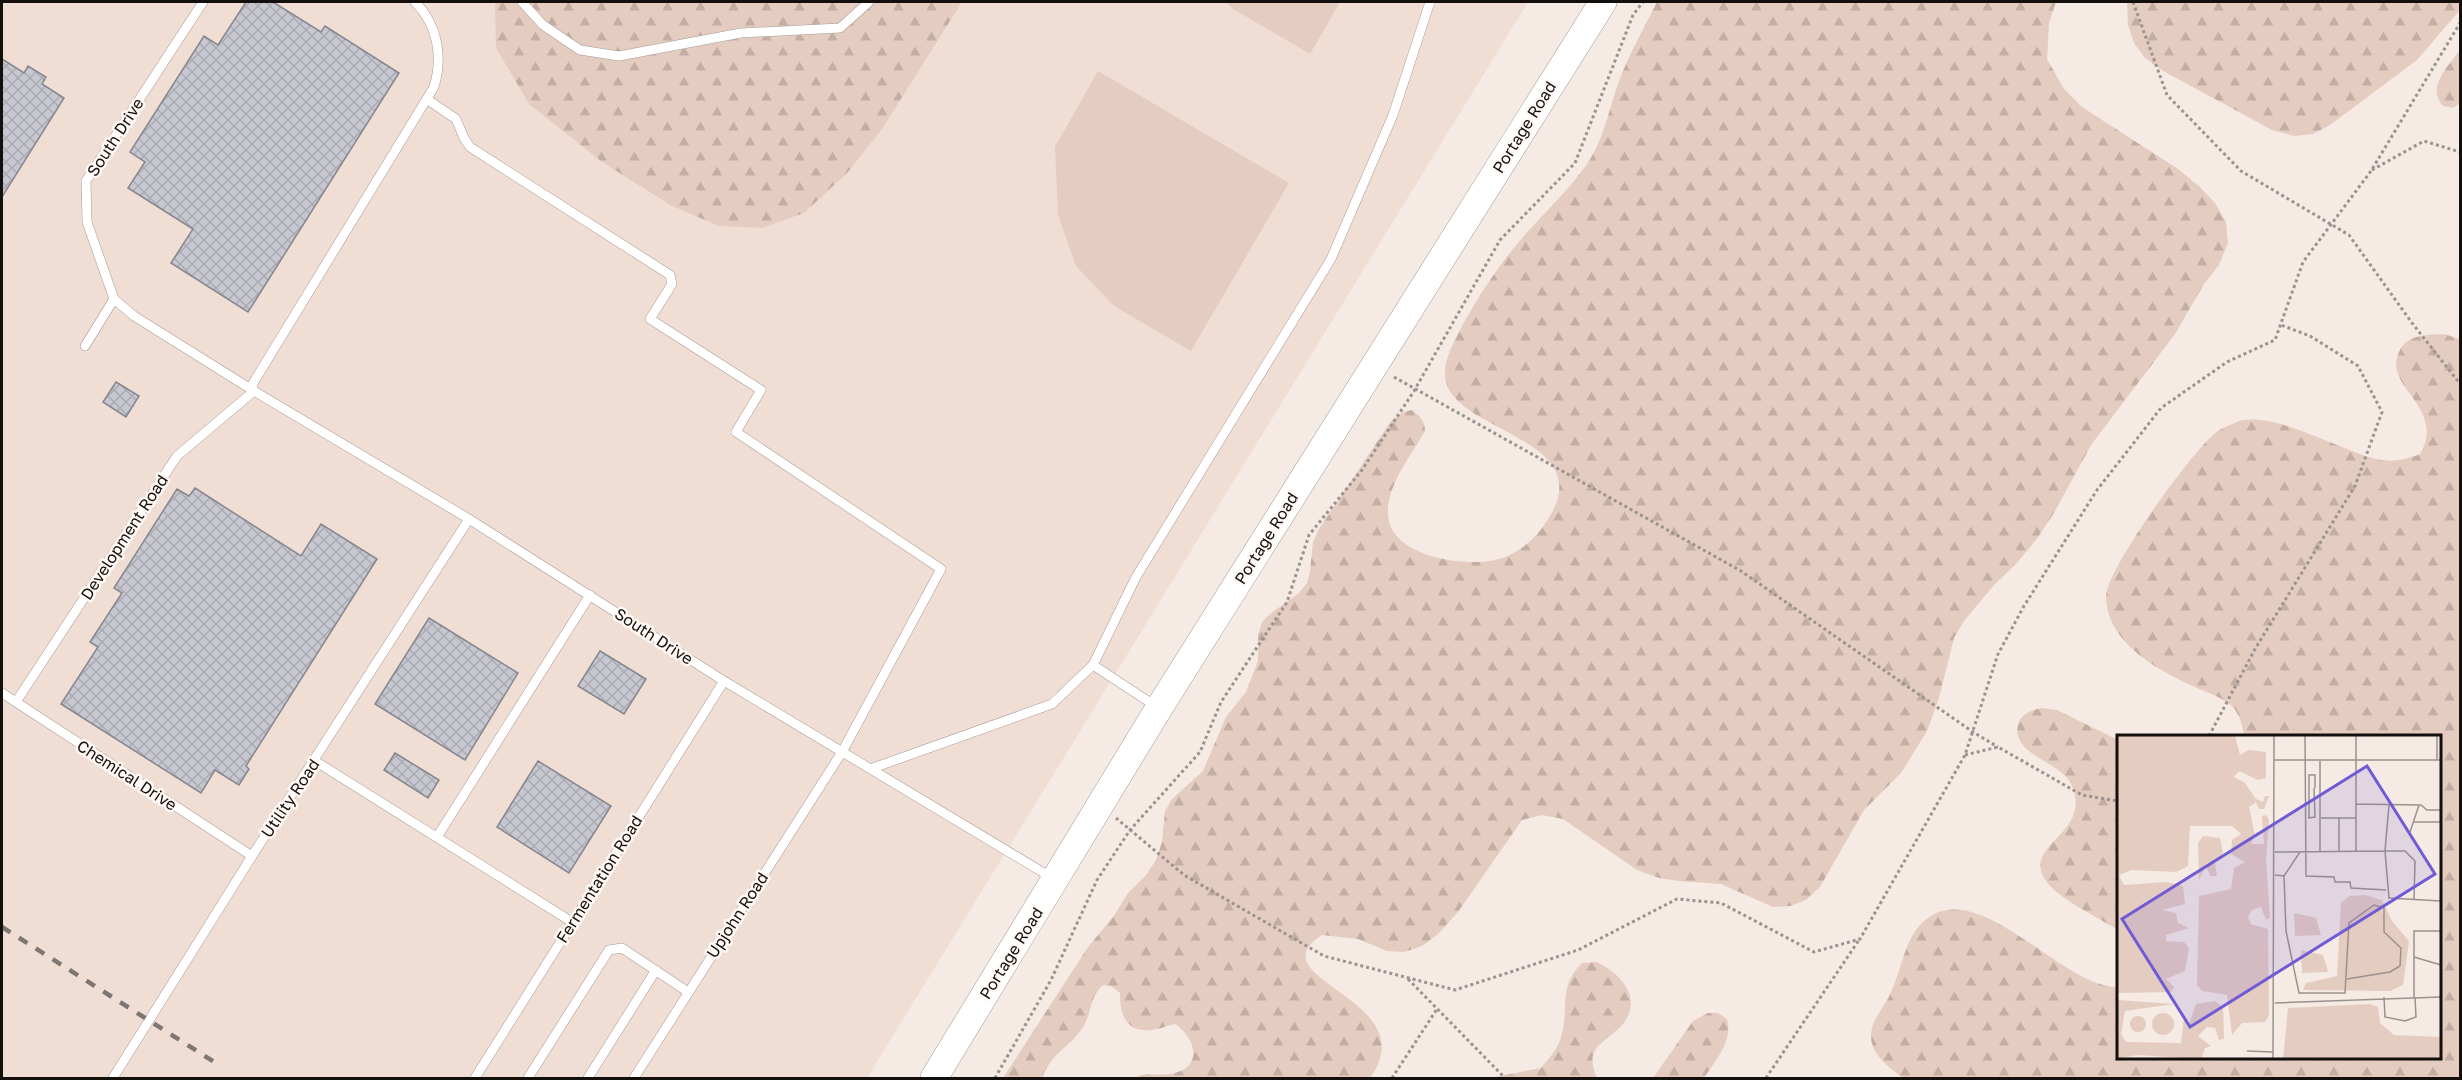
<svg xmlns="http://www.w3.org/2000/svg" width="2462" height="1080" font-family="'Golos Text',sans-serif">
<defs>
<pattern id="forest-firs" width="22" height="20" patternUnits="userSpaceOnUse" patternTransform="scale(1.5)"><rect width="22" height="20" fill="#e5ccc0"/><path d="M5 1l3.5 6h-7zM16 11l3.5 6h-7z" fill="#c4aea4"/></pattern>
<pattern id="building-cross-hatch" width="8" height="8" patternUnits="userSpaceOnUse" patternTransform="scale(1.5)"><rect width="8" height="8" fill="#c7c7d1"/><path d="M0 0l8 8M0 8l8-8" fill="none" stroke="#aaaab2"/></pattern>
</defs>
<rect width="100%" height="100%" fill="#f5eae4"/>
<path fill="#f0ded4" d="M2 2H1528L867 1078H2Z"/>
<g fill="#e5ccc0">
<path d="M1226 2H1340L1310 54 1233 9Z"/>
<path d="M1098 71 1289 183 1191 351 1114 306 1076 266 1058 215 1055 147Z"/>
</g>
<g fill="url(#forest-firs)">
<path d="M495 2H962L882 129 848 172 804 213 762 228 719 226 672 206 602 162 529 104 496 48Z"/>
<path d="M1657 2H2056L2049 23 2047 59 2064 89 2082 107 2178 169 2200 187 2215 203 2226 222 2228 243 2219 265 2204 284 2175 334 2091 445 2054 513 2036 540 2015 565 1994 585 1964 621 1954 638 1939 698 1927 731 1901 773 1864 810 1820 887 1806 900 1790 906 1773 907 1721 884 1679 881 1659 878 1637 870 1563 819 1542 815 1522 820 1458 912 1438 934 1422 946 1404 952 1387 951 1358 939 1322 935C1253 980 1427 998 1370 1078H1135C1147 1070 1168 1080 1186 1068 1202 1055 1189 1033 1175 1024 1168 1025 1163 1028 1157 1029 1128 1035 1120 1018 1120 993L1111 986 1103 985C1089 997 1092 1013 1083 1027 1070 1048 1053 1050 1042 1078H1003L1088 947 1114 916 1128 893 1146 875 1156 860 1162 842 1165 811 1172 799 1203 771 1226 717 1246 692 1258 661V635L1262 622 1270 614 1299 593 1307 583 1310 571 1313 542 1319 529 1391 421 1403 412 1412 410C1420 416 1425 421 1425 431 1411 456 1386 486 1388 515 1390 558 1471 569 1502 558 1524 550 1539 535 1550 516 1598 435 1445 432 1445 374 1444 360 1452 347 1458 334 1477 297 1503 258 1532 227 1551 206 1571 187 1587 164 1604 139 1609 109 1619 81 1629 54 1644 28 1657 2Z"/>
<path d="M2127 2H2460V10L2417 60 2330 125 2313 134 2294 136 2272 130 2165 72 2145 58 2134 43 2128 25Z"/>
<path d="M2460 50V103L2453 108 2443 106C2426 86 2448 67 2460 50Z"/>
<path d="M2444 334 2460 339V1078H1903C1883 1063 1862 1047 1875 1020 1880 1010 1887 1002 1891 992 1902 969 1904 940 1923 922 1977 872 2061 988 2118 987V1058H2440V736H2244C2243 727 2240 715 2233 707 2223 698 2209 693 2197 688 2169 675 2138 660 2119 634 2111 623 2106 610 2106 596 2108 567 2189 456 2213 435 2219 429 2230 425 2237 422 2273 409 2344 453 2381 460 2395 462 2407 459 2420 454 2427 442 2429 432 2424 418 2417 395 2387 378 2399 352 2407 334 2426 335 2444 334Z"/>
<path d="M2042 708 2057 710 2118 740V930C2098 917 2057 899 2044 878 2024 842 2096 833 2070 782 2058 761 2011 754 2018 725 2021 713 2032 710 2042 708Z"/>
<path d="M1596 962C1621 973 1644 999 1622 1025 1605 1044 1583 1046 1597 1078H1490L1541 1068C1548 1059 1558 1049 1561 1037 1570 1008 1557 988 1582 963Z"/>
<path d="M1708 1013H1718L1727 1019C1733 1041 1716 1060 1704 1078H1653L1693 1021Z"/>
</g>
<g fill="url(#building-cross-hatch)" stroke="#86868f" stroke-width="1.5">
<path d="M246 2H273L321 32 325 26 399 73 248 312 171 263 193 229 128 188 145 162 130 152 204 36 218 45Z"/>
<path d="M2 59 24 73 28 66 46 77 42 84 64 98 2 197Z"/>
<path d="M116 382 139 396 126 417 103 402Z"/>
<path d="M195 488 301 556 321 524 377 559 246 766 249 769 239 785 215 770 201 793 61 704 98 647 90 642 122 593 114 588 177 489 189 496Z"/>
<path d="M429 618 518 673 465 760 375 704Z"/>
<path d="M600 651 646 679 624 714 578 686Z"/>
<path d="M395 753 439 780 428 798 384 770Z"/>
<path d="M538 761 611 806 569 873 497 827Z"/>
</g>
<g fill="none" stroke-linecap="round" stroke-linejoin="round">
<defs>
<g id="lane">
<path d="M415 2C438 25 443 57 434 87L252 385 254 391 469 519 724 681 1054 879"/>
<path d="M522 2 543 25 580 50 619 56 741 33 840 28 869 2"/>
<path d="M428 100 456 119 464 138 470 147 670 275 672 284 650 319 761 390 736 432 941 569 842 752 634 1078"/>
<path d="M85 346 114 299"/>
<path d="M2 693 252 856"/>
<path d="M16 702 177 456 254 391 134 316 114 299 87 222 86 181 203 2"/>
<path d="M1157 707 1093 665 1136 577 1331 259 1393 115 1430 2"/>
<path d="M315 761 572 922"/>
<path d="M873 768 1052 704 1093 665"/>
<path d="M437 837 590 595"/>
<path d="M113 1078 252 856 469 519"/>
<path d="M475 1078 724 681"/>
<path d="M528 1078 609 950 622 948 688 992"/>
<path d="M588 1078 656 970"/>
</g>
<path id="secondary" d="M934 1078 1159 708 1603 2"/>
</defs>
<use href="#lane" stroke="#a69c97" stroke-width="10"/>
<use href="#secondary" stroke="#a69c97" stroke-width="28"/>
<g stroke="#9b938f" stroke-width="3" stroke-dasharray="3 3" stroke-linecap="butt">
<path d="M2133 2 2167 95 2241 171 2349 235 2412 323 2457 380 2460 382"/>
<path d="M2372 170 2424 141 2460 152"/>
<path d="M1394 377 1741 571 1973 732 1998 747"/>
<path d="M2209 736 2255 649 2355 486 2382 412 2358 366 2310 336 2281 325"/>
<path d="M1965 755 1998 747 2082 795 2118 801"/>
<path d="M1116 818 1184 875 1324 956 1455 990 1578 950 1677 899 1721 903 1814 952 1860 939 1965 755 1998 654 2024 606 2097 490 2161 408 2227 362 2275 340 2303 262 2371 171 2460 23"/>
<path d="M1408 979 1505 1078"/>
<path d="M995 1078 1051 980 1097 880 1130 830 1200 752 1221 702 1287 602 1309 535 1362 470 1414 391 1500 240 1575 163 1633 15 1643 2"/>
<path d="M1392 1078 1437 1009"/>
<path d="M1766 1078 1859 940"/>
</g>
<use href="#lane" stroke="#fff" stroke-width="9"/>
<use href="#secondary" stroke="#fff" stroke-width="27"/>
<path stroke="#7d7672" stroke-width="4.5" stroke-dasharray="10 10" stroke-linecap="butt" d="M2 927 219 1065"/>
</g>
<g text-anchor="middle" stroke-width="5" stroke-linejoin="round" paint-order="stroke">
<g font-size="16" fill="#130f0d" stroke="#fff8f5">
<text transform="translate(1524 127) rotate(-58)" y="6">Portage Road</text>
<text transform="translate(115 137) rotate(-57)" y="6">South Drive</text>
<text transform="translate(124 537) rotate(-57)" y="6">Development Road</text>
<text transform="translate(1266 538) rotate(-58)" y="6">Portage Road</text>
<text transform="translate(654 636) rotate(33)" y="6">South Drive</text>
<text transform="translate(127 775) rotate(33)" y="6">Chemical Drive</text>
<text transform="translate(290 798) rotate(-56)" y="6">Utility Road</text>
<text transform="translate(599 879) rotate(-58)" y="6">Fermentation Road</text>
<text transform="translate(737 915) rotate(-57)" y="6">Upjohn Road</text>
<text transform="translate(1011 953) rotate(-58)" y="6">Portage Road</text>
</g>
</g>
<g transform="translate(2117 735)">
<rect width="324" height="324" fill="#f5eae4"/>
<path d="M177 178 199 183 204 200 178 201ZM184 215 206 220 211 237 185 238Z" fill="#e5ccc0"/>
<path d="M0 0H118L123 20 132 15 149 17V43L141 45 122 36 117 42 128 48 139 64 146 67 148 61H152L147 74H142L139 67 132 72 138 100 134 109H147L145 81 149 80 152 85 149 125 153 183 149 185 144 172 135 175 131 182 134 189 151 194 152 280 148 287 125 288 115 300 110 260 85 256 80 250 82 161 114 154 117 133 128 127 114 119 115 105 124 99 115 91H73L71 131 59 137 14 135 2 140 7 150 49 147 66 151 68 169 45 175 59 178 61 188 72 193 49 200V206L67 207 72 213 68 236 49 244 57 252 54 257 0 258ZM86 101 103 103 106 118 98 128 100 141H93L89 130 82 145 81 108ZM248 160 265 165 275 186 292 206 286 250 273 256 186 255 189 248 220 241 224 168 232 161ZM0 265 57 269 8 276 4 299 9 307 64 308 67 281 71 292 79 269 98 266 106 272 107 304 102 305 98 293 90 292 81 301 94 311 88 313 84 324 20 320 0 324ZM253 269 261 272 263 288 277 300 324 302V324H166L171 273ZM35 289a11 11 0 1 1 22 0a11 11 0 1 1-22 0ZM13 289a8 8 0 1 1 16 0a8 8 0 1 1-16 0Z" fill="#e5ccc0"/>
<path fill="none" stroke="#9b928e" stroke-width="1.5" d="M188 0 189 141 217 142 218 147H233L234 153 269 155M320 0V25M157 25H324M203 26V116M239 69 304 70 310 75H324M272 70 268 116H288L298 126 297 165M191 83 198 82 197 53M192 83V40H198V53M204 83H239M297 87H324M293 97 302 70M222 116V83M239 116V0M158 117 268 116 272 163 324 166M158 140 167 141 169 196 182 258H228L232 188 257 170 267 173V197L284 213 283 231 273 237 230 244M167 141 183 117M297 222 324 230M267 262 268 282 288 286 299 282 298 262M297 262V196H324M158 268 324 262M130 316 156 317M156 324 157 0"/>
<path fill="#6f5bd5" fill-opacity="0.15" stroke="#6f5bd5" stroke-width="3" d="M250 31 318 139 73 292 5 184Z"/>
<rect width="324" height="324" fill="none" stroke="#130f0d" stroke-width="3"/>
</g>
<rect width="2462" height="1080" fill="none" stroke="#130f0d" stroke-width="6"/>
</svg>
